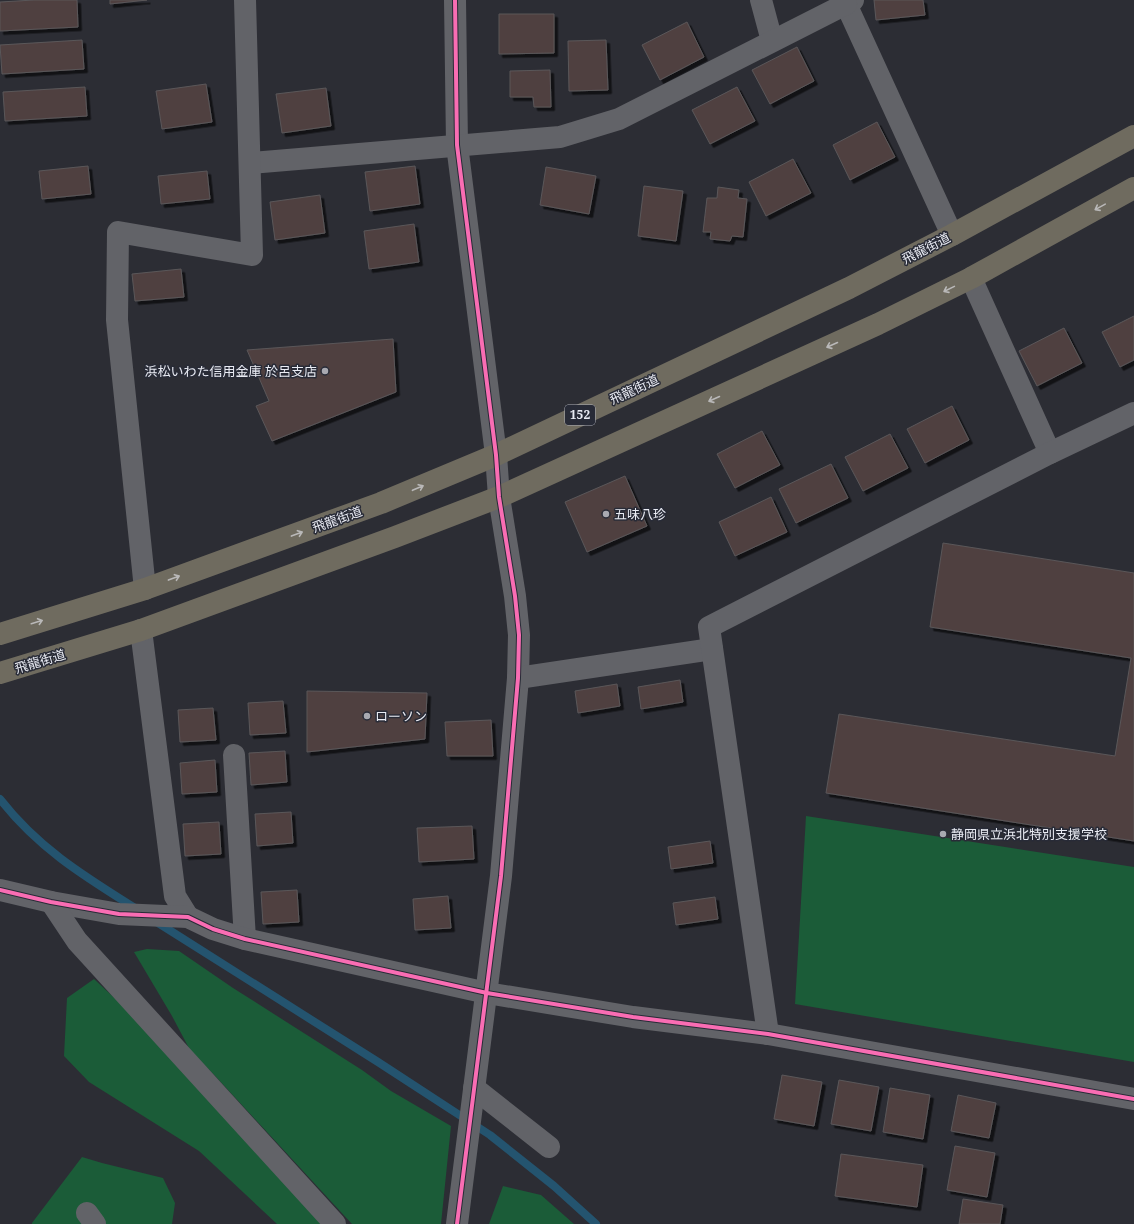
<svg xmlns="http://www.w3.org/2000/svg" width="1134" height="1224" font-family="'Noto Serif','Noto Sans JP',serif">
<defs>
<filter id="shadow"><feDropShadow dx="3.5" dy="3.5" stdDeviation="0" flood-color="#0009"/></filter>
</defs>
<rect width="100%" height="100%" fill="#2c2d34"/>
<g fill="#1b5c38">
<path d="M806 816 1134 867V1062L795 1004Z"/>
<path d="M147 949 179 951 233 988 362 1070 391 1091 451 1126 441 1224H352L217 1078 190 1050 172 1016 134 952Z"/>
<path d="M94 979 161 1041 327 1224H277L199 1151 89 1082 64 1056 67 998Z"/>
<path d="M82 1157 102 1163 163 1178 175 1203 172 1224H32V1223Z"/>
<path d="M503 1186 541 1195 574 1224H489Z"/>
</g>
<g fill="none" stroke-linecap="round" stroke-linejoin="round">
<g stroke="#24546f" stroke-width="8">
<path d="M0 799C38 848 84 876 135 908"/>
<path d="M155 921 378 1062 490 1135 554 1186 596 1224"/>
</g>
</g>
<g fill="#504041" stroke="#5a5759" filter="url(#shadow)">
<path d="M34 0H77L78 27 0 31V2Z"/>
<path d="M110 0H147L110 4Z"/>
<path d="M874 0H923L925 15 876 20Z"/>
<path d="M499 14H554V53L499 54Z"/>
<path d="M687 22 704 57 660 80 642 45Z"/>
<path d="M82 40 84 69 2 74 0 45Z"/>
<path d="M606 40 608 90 569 91 568 41Z"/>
<path d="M797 47 814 81 770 104 752 70Z"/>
<path d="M550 70 551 107H534L533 97H510V71Z"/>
<path d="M206 84 212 122 162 129 156 91Z"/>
<path d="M85 87 87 116 5 121 3 92Z"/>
<path d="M737 87 755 121 710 144 692 110Z"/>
<path d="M326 88 331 126 282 133 276 94Z"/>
<path d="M877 122 895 157 850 180 833 145Z"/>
<path d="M793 159 811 193 766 216 749 182Z"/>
<path d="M88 166 91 194 42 199 39 171Z"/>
<path d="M415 166 420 204 370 211 365 172Z"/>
<path d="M546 167 596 176 589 214 540 205Z"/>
<path d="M207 171 210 199 161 204 158 176Z"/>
<path d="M644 186 683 191 676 241 638 236Z"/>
<path d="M718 187 739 190 738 198 747 199 743 237 732 236 730 241 710 239 711 232H703L707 198H717Z"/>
<path d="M320 195 325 233 275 240 270 202Z"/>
<path d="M414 224 419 262 369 269 364 231Z"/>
<path d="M181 269 184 297 135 301 132 274Z"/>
<path d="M1134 316V360L1120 367 1102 332Z"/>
<path d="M1064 328 1082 363 1037 386 1019 351Z"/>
<path d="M393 339 396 392 272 441 256 406 269 401 247 350Z"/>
<path d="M952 406 969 440 925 463 907 429Z"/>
<path d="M762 431 780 465 735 488 717 454Z"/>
<path d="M890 434 908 468 863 491 845 457Z"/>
<path d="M831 464 848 498 796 523 779 489Z"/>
<path d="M625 476 647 526 587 552 565 502Z"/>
<path d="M771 497 787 532 735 556 719 522Z"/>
<path d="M943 543 1134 573V841L826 793 839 714 1115 756 1131 658 930 627Z"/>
<path d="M680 680 683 702 641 709 638 687Z"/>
<path d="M617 684 620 706 578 713 575 691Z"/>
<path d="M307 691 427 693 425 739 307 752Z"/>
<path d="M283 701 286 733 250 735 248 703Z"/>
<path d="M213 708 216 740 180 742 178 710Z"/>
<path d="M491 720 493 756H447L445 722Z"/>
<path d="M285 751 287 782 251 785 249 753Z"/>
<path d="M215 760 217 792 182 794 180 763Z"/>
<path d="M291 812 293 843 257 846 255 814Z"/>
<path d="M219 822 221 854 185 856 183 824Z"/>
<path d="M472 826 474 859 419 862 417 828Z"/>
<path d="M710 841 713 863 671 869 668 847Z"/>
<path d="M297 890 299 922 263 924 261 892Z"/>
<path d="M448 896 451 928 415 930 413 899Z"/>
<path d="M715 897 718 919 676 925 673 903Z"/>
<path d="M782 1075 822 1082 814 1126 774 1119Z"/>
<path d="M839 1080 879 1087 871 1131 831 1124Z"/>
<path d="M890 1088 930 1095 923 1139 883 1132Z"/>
<path d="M958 1095 996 1103 989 1138 951 1131Z"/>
<path d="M955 1146 995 1153 987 1197 947 1190Z"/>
<path d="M841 1154 923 1165 917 1207 835 1196Z"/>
<path d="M963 1199 1003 1205 1000 1224H959Z"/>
</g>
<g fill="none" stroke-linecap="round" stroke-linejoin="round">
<g stroke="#626368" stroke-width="22">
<path d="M455 0 457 145 496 455 499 497 515 596 519 635 518 678 501 876 457 1224"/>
<path d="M761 0 772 41"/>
<path d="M853 0 846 4 952 235"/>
<path d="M250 163 560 137 619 119 846 4"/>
<path d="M971 278 1050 453"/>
<path d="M145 589 117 320 118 232 252 255 245 0"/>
<path d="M141 630 175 896 188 917"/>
<path d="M518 678 712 649"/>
<path d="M234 755 245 939"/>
<path d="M0 890 51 902 119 914 188 917 213 929 245 939 487 993 633 1017 768 1034 1134 1099"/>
<path d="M51 902 77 941 335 1224"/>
<path d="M768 1034 709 627 1050 453 1134 413"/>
<path d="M474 1088 549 1147"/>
<path d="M87 1213 95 1224"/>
</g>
<g stroke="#6f6b5f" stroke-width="22">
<path d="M0 634 145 589 381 503 496 455 849 288 952 235 1134 136"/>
<path d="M0 673 141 630 395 537 499 497 878 324 971 278 1134 188"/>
</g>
<defs>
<g id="cycleway">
<path d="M455 0 457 145 496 455 499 497 515 596 519 635 518 678 501 876 457 1224"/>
<path d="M0 890 51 902 119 914 188 917 213 929 245 939 487 993 633 1017 768 1034 1134 1099"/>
</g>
</defs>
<use href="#cycleway" stroke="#282b37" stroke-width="6"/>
<use href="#cycleway" stroke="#f96db3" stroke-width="4"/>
</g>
<defs><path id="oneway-shaft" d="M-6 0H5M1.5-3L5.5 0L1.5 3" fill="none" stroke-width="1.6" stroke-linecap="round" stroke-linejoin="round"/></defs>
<g stroke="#b9b8b8">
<use href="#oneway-shaft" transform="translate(1100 207) rotate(151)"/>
<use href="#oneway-shaft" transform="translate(949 289) rotate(154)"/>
<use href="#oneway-shaft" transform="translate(832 345) rotate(156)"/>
<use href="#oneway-shaft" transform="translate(714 399) rotate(156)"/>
<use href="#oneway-shaft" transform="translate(418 488) rotate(-23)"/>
<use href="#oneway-shaft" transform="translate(297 534) rotate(-20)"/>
<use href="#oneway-shaft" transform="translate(174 578) rotate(-20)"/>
<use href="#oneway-shaft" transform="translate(37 622) rotate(-17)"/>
</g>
<g fill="#a8a9b1" stroke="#282b37" stroke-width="1.5">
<circle cx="325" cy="371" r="4"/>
<circle cx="606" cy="514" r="4"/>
<circle cx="367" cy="716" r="4"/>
<circle cx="943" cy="834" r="4"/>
</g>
<g text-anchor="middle" stroke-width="3" stroke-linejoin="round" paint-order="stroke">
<rect fill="#282b37" stroke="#b0b2bb" stroke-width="1" x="565" y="405" width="30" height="20" rx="3"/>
<g font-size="12" font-weight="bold" fill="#eaecf4">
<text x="580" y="419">152</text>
</g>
<g font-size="13" fill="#eaecf4" stroke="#282b37">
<text transform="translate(926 248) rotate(-27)" y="5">飛龍街道</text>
<text transform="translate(634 389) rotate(-25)" y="5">飛龍街道</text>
<text transform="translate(337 519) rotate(-20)" y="5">飛龍街道</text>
<text transform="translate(40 661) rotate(-17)" y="5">飛龍街道</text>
</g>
<g font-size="13" fill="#eaecf4" stroke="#282b37" text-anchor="start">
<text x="317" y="376" text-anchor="end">浜松いわた信用金庫 於呂支店</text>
<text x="614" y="519">五味八珍</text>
<text x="375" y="721">ローソン</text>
<text x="951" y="839">静岡県立浜北特別支援学校</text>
</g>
</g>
</svg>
